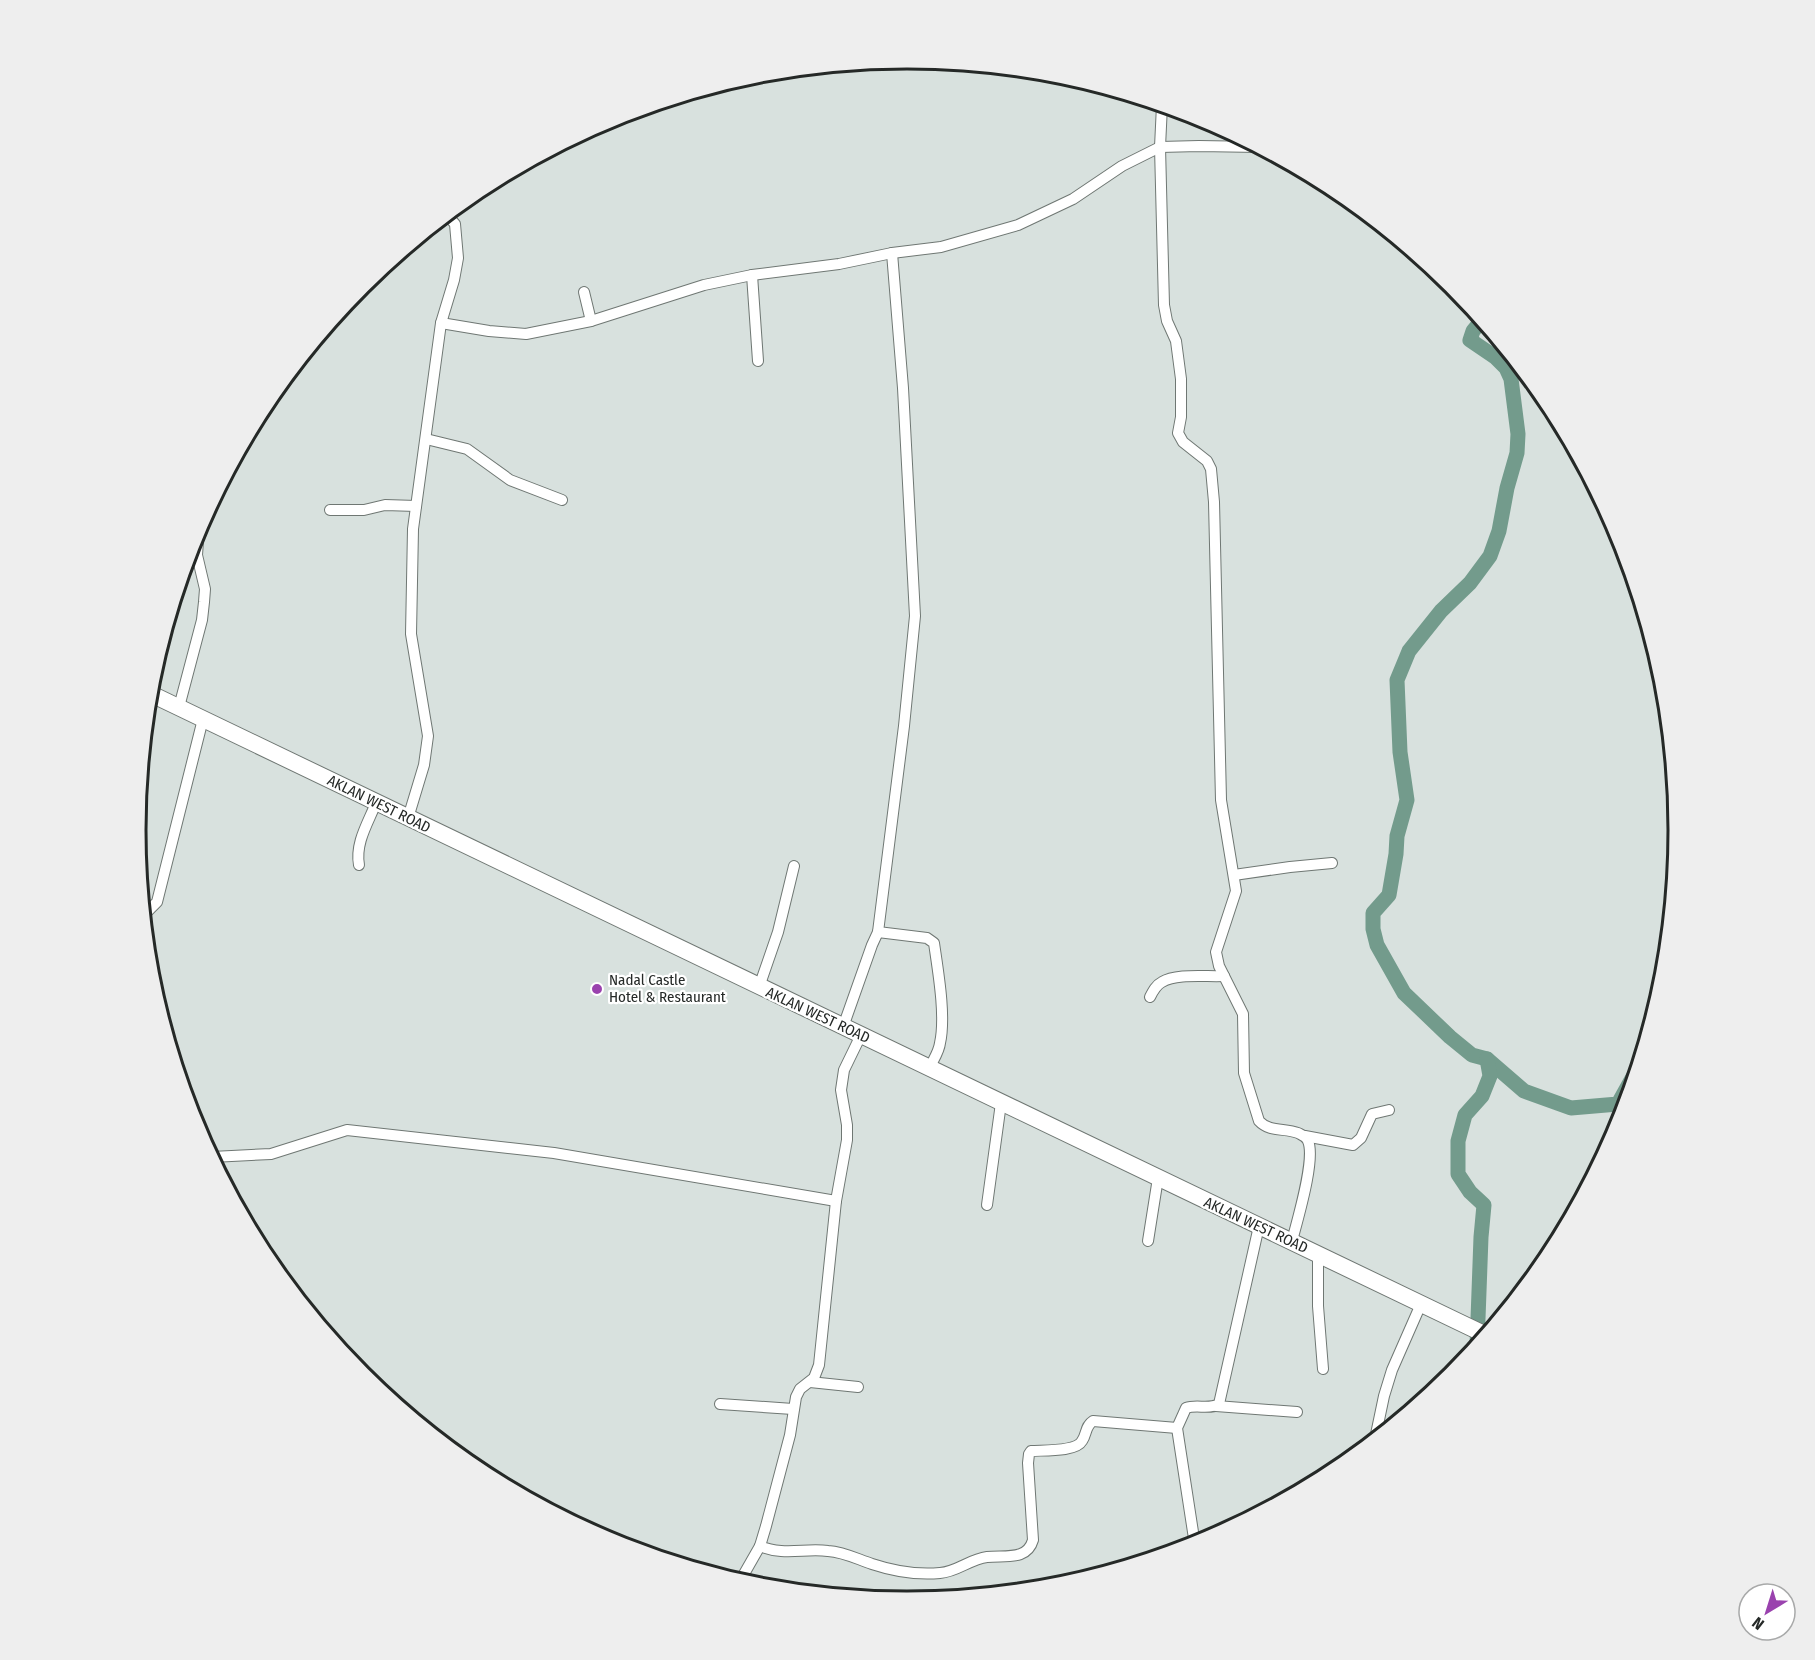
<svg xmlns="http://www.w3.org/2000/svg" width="1815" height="1660" font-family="'Fira Sans Condensed',sans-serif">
<rect width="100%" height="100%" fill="#d8e1de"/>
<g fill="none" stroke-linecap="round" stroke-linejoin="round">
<g stroke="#739b8c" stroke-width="15">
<path d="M1482 320 1473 331 1470 340 1495 357 1506 368 1511 379 1518 434 1517 453 1507 488 1499 531 1490 556 1470 583 1441 611 1409 651 1397 680 1400 752 1407 800 1397 836 1396 854 1389 895 1373 913V929L1377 945 1404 993 1450 1037 1472 1055 1487 1059 1524 1091 1571 1108 1618 1104 1633 1077 1635 1078"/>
<path d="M1477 1346 1481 1237 1484 1205 1470 1192 1458 1174V1141L1465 1115 1482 1096 1490 1076 1487 1059"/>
</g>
<defs>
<g id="street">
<path d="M1162 105 1160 147 1164 305 1167 321 1176 341 1181 379V417L1178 433 1183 442 1207 461 1211 469 1214 502 1221 800 1236 891 1216 952 1219 966 1243 1014 1244 1073 1259 1121C1269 1132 1285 1128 1298 1133 1302 1135 1306 1136 1308 1141 1316 1159 1297 1221 1292 1241"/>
<path d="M752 275 758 361"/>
<path d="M584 292 591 321"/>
<path d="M441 323 489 331 526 334 591 321 704 285 752 275 839 264 892 253 941 247 1018 225 1073 199 1122 166 1160 147 1199 146 1259 147"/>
<path d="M426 439 467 449 510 480 562 500"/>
<path d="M330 510H364L385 505 416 506"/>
<path d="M179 707 202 620 204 602 205 589 197 555 199 527"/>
<path d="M408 818 424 765 428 736 411 634 413 529 441 323 454 280 458 258 455 224 447 215"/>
<path d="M359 865C355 843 368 823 376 803"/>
<path d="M1234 875 1290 867 1332 863"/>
<path d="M144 915 157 902 203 719"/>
<path d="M878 932 927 938 934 943C938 971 946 1016 940 1043 939 1052 933 1060 929 1069"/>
<path d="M759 987 778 932 794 866"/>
<path d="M1150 997C1153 991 1156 985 1162 982 1176 973 1207 977 1224 976"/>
<path d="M843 1027 872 945 878 932 904 726 915 616 903 388 892 253"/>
<path d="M1305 1136 1353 1145 1361 1138 1372 1114 1389 1110"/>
<path d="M212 1157 271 1154 347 1130 554 1153 836 1201"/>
<path d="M987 1205 1001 1103"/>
<path d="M1148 1241 1158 1178"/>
<path d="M1318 1254V1306L1323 1369"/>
<path d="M810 1382 858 1387"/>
<path d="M720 1404 793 1409"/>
<path d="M1216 1406 1297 1412"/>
<path d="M1375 1439 1384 1396 1392 1370 1421 1304"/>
<path d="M1195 1545 1177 1428 1186 1408C1197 1404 1209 1410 1219 1404L1259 1226"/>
<path d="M760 1546C783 1556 805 1548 828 1551 844 1552 857 1559 872 1564 893 1571 918 1575 940 1573 957 1572 970 1559 987 1557 1005 1555 1027 1561 1033 1540L1028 1463 1029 1454 1031 1451C1043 1450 1076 1452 1082 1441 1087 1434 1085 1426 1093 1421L1177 1428"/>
<path d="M740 1581 760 1546 766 1526 790 1435 796 1397 800 1389 814 1378 819 1365 836 1201 847 1140V1125L841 1090 844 1070 861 1035"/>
</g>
<path id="primary" d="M149 693 1486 1335"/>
</defs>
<use href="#street" stroke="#6f7773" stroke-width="12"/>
<use href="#primary" stroke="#6f7773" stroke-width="18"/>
<use href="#street" stroke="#fff" stroke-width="10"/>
<use href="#primary" stroke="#fff" stroke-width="16"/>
</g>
<circle fill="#9a42ae" stroke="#fff" stroke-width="2" cx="597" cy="989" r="6"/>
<g text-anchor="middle" stroke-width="4.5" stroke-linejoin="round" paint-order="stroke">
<g font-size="15" fill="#252927" stroke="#fff">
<text transform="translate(379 804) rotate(26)" y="5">AKLAN WEST ROAD</text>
<text transform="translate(818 1015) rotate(25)" y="5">AKLAN WEST ROAD</text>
<text transform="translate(1256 1225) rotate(25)" y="5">AKLAN WEST ROAD</text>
</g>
<g font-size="15" fill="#252927" stroke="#fff" text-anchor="start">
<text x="609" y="985">Nadal Castle<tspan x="609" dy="17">Hotel &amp; Restaurant</tspan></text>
</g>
</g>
<path d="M0 0H1815V1660H0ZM146 830a761 761 0 1 1 1522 0a761 761 0 1 1-1522 0Z" fill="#eee" fill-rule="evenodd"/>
<path fill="none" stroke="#252927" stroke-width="3" d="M146 830a761 761 0 1 1 1522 0a761 761 0 1 1-1522 0Z"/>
<g transform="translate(1767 1612) rotate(218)"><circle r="28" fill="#ffffff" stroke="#a8a9a9" stroke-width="1.5"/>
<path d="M0-4.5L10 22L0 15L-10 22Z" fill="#9a42ae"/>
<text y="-9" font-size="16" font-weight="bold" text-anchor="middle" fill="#252927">N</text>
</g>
</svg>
